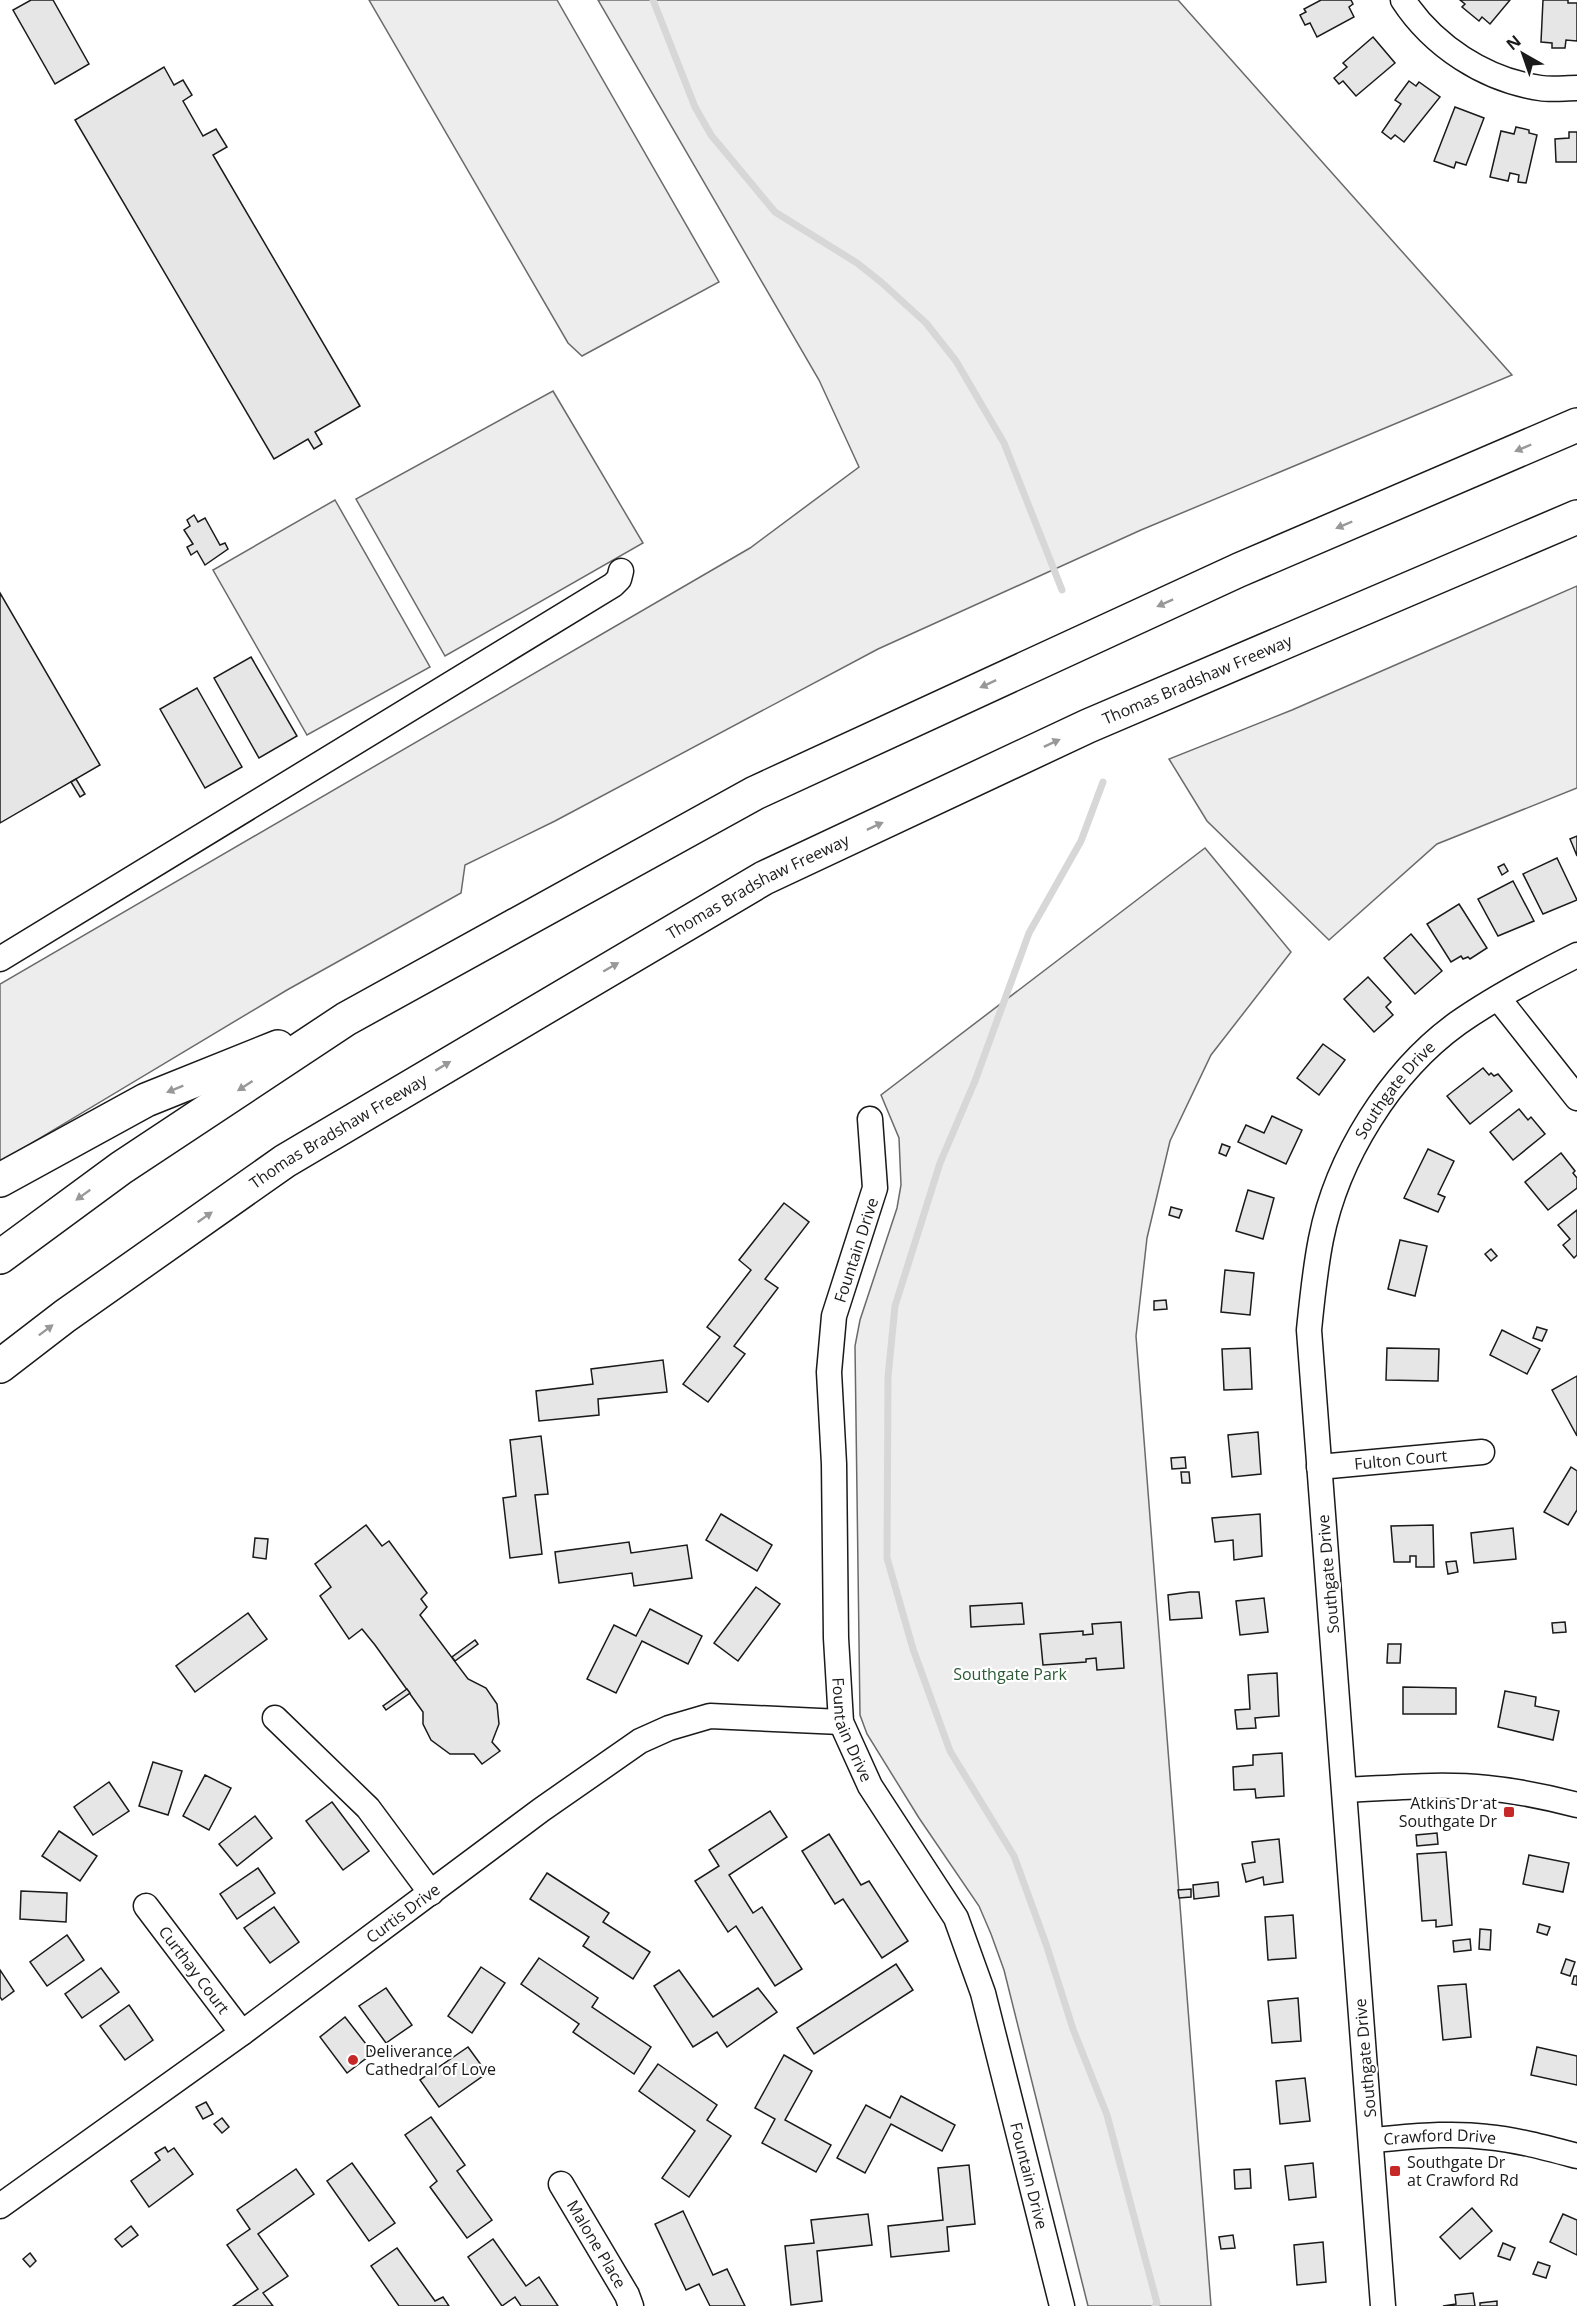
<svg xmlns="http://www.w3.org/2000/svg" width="1577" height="2306" font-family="'Open Sans',sans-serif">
<rect width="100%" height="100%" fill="#fff"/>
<g fill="#ededed" stroke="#6a6a6a" stroke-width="1.5">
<path d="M369 0H557L719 282 582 356 568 343Z"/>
<path d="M598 0H1178L1512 375 1141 530 878 649 555 821 465 865 461 893 287 990 0 1162V984L750 548 859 467 819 380Z"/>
<path d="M553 391 643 543 445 656 356 499Z"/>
<path d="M335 500 430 667 307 735 213 570Z"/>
<path d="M1577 586V788L1437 844 1329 940 1207 821 1169 759 1292 710Z"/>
<path d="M1205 848 1291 952 1211 1055 1170 1141 1147 1238 1136 1336 1211 2306H1088L1004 1970 991 1934 979 1906 919 1818 867 1734 860 1715 855 1346 860 1320 897 1208 901 1185 899 1138 881 1095Z"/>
</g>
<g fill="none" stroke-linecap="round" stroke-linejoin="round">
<g stroke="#d7d7d7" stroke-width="7">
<path d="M653 0 695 107 711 135 775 212 857 263 881 282 926 323 956 361 1004 443 1062 590"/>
<path d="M1103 782 1081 841 1029 933 975 1081 940 1163 895 1306 888 1377 887 1558 913 1649 950 1751 1014 1856 1046 1944 1073 2029 1107 2115 1157 2303 1155 2306"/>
</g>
</g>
<g fill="#e6e6e6" stroke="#1a1a1a" stroke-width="1.5">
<path d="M31 0H53L89 64 55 84 13 10Z"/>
<path d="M1321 0H1351L1353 4 1349 7 1354 17 1317 37 1310 23 1305 25 1300 15 1306 12 1304 9Z"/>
<path d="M1460 0H1510L1490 24 1482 17 1479 21 1462 7 1465 4Z"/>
<path d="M1543 0H1568V3H1577V41L1566 40 1565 48H1552V43L1541 42Z"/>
<path d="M1373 37 1395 63 1356 96 1343 81 1339 84 1334 78 1347 67 1343 63Z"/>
<path d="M164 67 174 85 183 80 192 95 183 101 203 136 216 129 227 147 213 155 360 406 315 432 322 444 314 449 308 439 274 459 75 120Z"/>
<path d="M1409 81 1416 86 1419 82 1440 97 1404 142 1395 135 1391 139 1382 132 1401 104 1395 100Z"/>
<path d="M1455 107 1484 118 1466 165 1456 162 1454 168 1434 161Z"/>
<path d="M1516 127 1529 130V133L1537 135 1526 183 1518 182 1519 175 1510 173 1508 181 1490 177 1501 131 1514 134Z"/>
<path d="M1569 132H1577V162H1556L1555 139 1569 138Z"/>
<path d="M194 515 198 522 205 518 220 545 225 543 228 549 205 565 197 551 191 555 187 547 193 544 184 530 190 526 187 520Z"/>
<path d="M0 593 100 765 0 823Z"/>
<path d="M251 657 297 736 259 758 214 678Z"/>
<path d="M197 688 242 767 205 788 160 709Z"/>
<path d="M76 779 85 794 80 797 71 782Z"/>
<path d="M1577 836V856L1570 839Z"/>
<path d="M1557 858 1577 900 1543 914 1523 874Z"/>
<path d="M1504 864 1508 871 1502 875 1498 867Z"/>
<path d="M1513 881 1534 921 1498 936 1478 899Z"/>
<path d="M1459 904 1487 948 1470 959 1468 957 1463 959 1461 956 1451 962 1427 924Z"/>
<path d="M1411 934 1442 971 1415 994 1384 958Z"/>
<path d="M1368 977 1391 1002 1386 1007 1393 1015 1374 1032 1344 999Z"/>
<path d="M1323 1044 1345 1060 1319 1095 1297 1078Z"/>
<path d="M1483 1068 1489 1075 1491 1073 1494 1076 1498 1074 1512 1091 1470 1124 1447 1096Z"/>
<path d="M1519 1109 1528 1120 1531 1117 1545 1134 1513 1160 1490 1132Z"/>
<path d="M1272 1116 1302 1130 1286 1164 1238 1142 1246 1125 1264 1133Z"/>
<path d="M1222 1144 1230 1147 1226 1156 1219 1153Z"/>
<path d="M1428 1149 1454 1161 1438 1194 1445 1197 1438 1212 1404 1198Z"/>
<path d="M1561 1153 1575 1171 1573 1173 1577 1178V1188L1548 1210 1525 1182Z"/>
<path d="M1248 1190 1274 1198 1263 1239 1236 1231Z"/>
<path d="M784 1203 809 1222 765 1279 778 1288 734 1346 745 1354 708 1402 683 1384 720 1337 707 1327 751 1270 739 1260Z"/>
<path d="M1171 1207 1182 1210 1179 1218 1169 1215Z"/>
<path d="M1577 1210V1255L1574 1258 1563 1245 1570 1239 1558 1225Z"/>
<path d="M1400 1240 1427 1246 1415 1296 1388 1289Z"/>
<path d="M1491 1249 1497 1256 1491 1261 1485 1254Z"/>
<path d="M1225 1270 1254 1273 1250 1315 1221 1312Z"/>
<path d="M1166 1300 1167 1309 1154 1310V1301Z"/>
<path d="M1537 1327 1547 1330 1542 1341 1533 1338Z"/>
<path d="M1502 1330 1540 1349 1527 1374 1490 1355Z"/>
<path d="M1250 1348 1252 1389 1224 1390 1222 1349Z"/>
<path d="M1387 1348 1439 1349 1438 1381 1386 1380Z"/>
<path d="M663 1360 667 1392 598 1399 599 1415 539 1421 536 1391 593 1384 591 1369Z"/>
<path d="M1577 1376V1436L1552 1390Z"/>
<path d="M1258 1432 1261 1474 1232 1477 1228 1435Z"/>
<path d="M541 1436 548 1494 535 1495 542 1554 510 1558 503 1498 516 1496 510 1440Z"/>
<path d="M1185 1457 1186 1468 1172 1469 1171 1458Z"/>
<path d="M1571 1467 1577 1471V1510L1568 1525 1544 1512Z"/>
<path d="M1181 1472H1189L1190 1483H1182Z"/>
<path d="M721 1514 772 1545 757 1571 706 1540Z"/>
<path d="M1260 1514 1262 1556 1234 1560 1233 1540 1215 1542 1212 1518Z"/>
<path d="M366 1525 382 1546 389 1541 427 1593 421 1599 427 1607 420 1615 468 1679 486 1688 497 1704 499 1724 492 1742 500 1751 482 1764 474 1754H450L431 1740 423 1724V1712L375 1645 362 1629 349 1639 320 1596 331 1587 315 1564Z"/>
<path d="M1433 1525 1434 1567H1416V1556H1410V1562H1394L1391 1526Z"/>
<path d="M1513 1528 1516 1559 1474 1563 1471 1533Z"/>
<path d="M255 1538 268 1539 266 1559 253 1557Z"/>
<path d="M629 1542 631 1553 687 1545 692 1578 634 1586 632 1573 559 1583 555 1552Z"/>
<path d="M1456 1561 1458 1572 1448 1574 1446 1562Z"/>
<path d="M756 1587 780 1604 738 1661 714 1643Z"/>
<path d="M1190 1592H1199L1202 1618 1170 1620 1168 1595Z"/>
<path d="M1264 1598 1268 1632 1240 1635 1236 1601Z"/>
<path d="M1022 1603 1024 1624 971 1627 970 1606Z"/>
<path d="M650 1609 702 1636 688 1664 642 1641 616 1693 587 1679 614 1625 636 1636Z"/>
<path d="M248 1613 267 1639 195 1692 176 1666Z"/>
<path d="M1121 1622 1124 1668 1097 1670 1096 1658 1086 1659V1662L1043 1665 1040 1634 1083 1631V1635L1093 1634 1092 1624Z"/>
<path d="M1565 1622 1566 1632 1553 1633 1552 1623Z"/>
<path d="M475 1640 478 1644 455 1661 452 1657Z"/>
<path d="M1388 1644H1401L1400 1663H1387Z"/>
<path d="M1277 1673 1279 1716 1255 1718 1256 1728 1237 1729 1235 1710 1250 1709 1248 1675Z"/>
<path d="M1403 1687 1456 1688V1714H1403Z"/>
<path d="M407 1689 410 1693 386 1710 383 1706Z"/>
<path d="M1505 1691 1536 1697 1535 1706 1559 1711 1553 1740 1498 1727Z"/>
<path d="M1282 1753 1284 1796 1256 1798 1255 1789 1234 1790 1233 1767 1253 1765V1755Z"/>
<path d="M153 1762 182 1771 168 1815 139 1806Z"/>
<path d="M205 1775 231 1788 209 1830 183 1816Z"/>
<path d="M109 1782 129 1811 93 1835 74 1807Z"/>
<path d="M332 1802 369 1851 343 1870 306 1821Z"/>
<path d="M770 1811 787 1837 729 1875 753 1913 762 1907 802 1969 775 1986 736 1926 728 1932 695 1881 719 1866 709 1850Z"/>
<path d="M255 1816 272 1838 237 1866 219 1844Z"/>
<path d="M59 1831 97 1856 80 1881 42 1856Z"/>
<path d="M1437 1833 1438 1844 1417 1846 1416 1835Z"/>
<path d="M829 1834 861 1885 869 1881 908 1941 882 1958 843 1899 835 1904 802 1851Z"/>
<path d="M1279 1839 1283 1882 1264 1885 1263 1877 1246 1882 1242 1864 1255 1862 1252 1842Z"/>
<path d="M1446 1852 1452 1925 1436 1927V1920L1422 1921 1417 1854Z"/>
<path d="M1529 1855 1569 1863 1563 1892 1523 1884Z"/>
<path d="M258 1868 275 1893 237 1919 220 1894Z"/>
<path d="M547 1873 609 1913 603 1922 650 1952 633 1979 583 1946 589 1937 530 1899Z"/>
<path d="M1218 1882 1219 1896 1194 1899 1193 1885Z"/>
<path d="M1191 1889V1897L1179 1898 1178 1890Z"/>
<path d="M21 1891 67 1893 66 1922 20 1919Z"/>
<path d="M274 1907 299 1942 270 1963 244 1928Z"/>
<path d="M1293 1915 1296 1958 1268 1960 1265 1917Z"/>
<path d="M1539 1924 1550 1927 1547 1935 1537 1932Z"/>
<path d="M1480 1929 1491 1930 1490 1950 1479 1949Z"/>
<path d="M67 1935 84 1960 47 1986 30 1962Z"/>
<path d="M1470 1939 1471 1950 1454 1952 1453 1941Z"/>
<path d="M539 1958 598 1998 592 2007 651 2047 634 2074 573 2032 579 2024 521 1984Z"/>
<path d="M1566 1959 1575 1962 1570 1976 1561 1973Z"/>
<path d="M896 1964 913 1990 814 2054 797 2028Z"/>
<path d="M481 1967 505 1983 472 2033 448 2016Z"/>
<path d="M101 1968 119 1992 82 2018 65 1994Z"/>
<path d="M0 1970 14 1991 2 2000 0 1997Z"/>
<path d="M679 1970 713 2017 758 1988 777 2012 727 2047 717 2032 693 2047 654 1986Z"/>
<path d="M1574 1976H1577V1985L1572 1984Z"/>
<path d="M1466 1984 1471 2037 1443 2040 1438 1986Z"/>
<path d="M386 1988 412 2025 386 2043 359 2006Z"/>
<path d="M1298 1998 1301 2041 1272 2043 1268 2001Z"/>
<path d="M129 2005 153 2040 125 2060 100 2026Z"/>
<path d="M345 2017 373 2053 347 2073 320 2037Z"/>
<path d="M468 2047 487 2073 439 2107 420 2080Z"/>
<path d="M1537 2047 1577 2056V2085L1531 2075Z"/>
<path d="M784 2055 812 2071 785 2120 831 2145 816 2172 762 2143 775 2119 755 2108Z"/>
<path d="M658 2064 717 2105 707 2120 731 2136 689 2197 662 2178 695 2131 639 2091Z"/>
<path d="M1305 2078 1310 2121 1280 2124 1276 2081Z"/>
<path d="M901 2096 955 2125 942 2151 891 2124 865 2173 837 2158 866 2105 890 2118Z"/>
<path d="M206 2102 213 2114 203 2119 196 2107Z"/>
<path d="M431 2117 465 2165 457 2171 492 2220 467 2238 430 2187 437 2181 405 2135Z"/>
<path d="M222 2118 229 2127 222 2133 214 2124Z"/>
<path d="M165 2147 168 2152 174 2148 193 2174 149 2207 131 2181 160 2160 155 2153Z"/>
<path d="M352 2163 395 2223 369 2241 327 2181Z"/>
<path d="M1313 2163 1316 2197 1289 2200 1285 2166Z"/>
<path d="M969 2165 975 2224 947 2227 949 2251 891 2257 888 2226 943 2220 938 2168Z"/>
<path d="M296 2169 314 2194 258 2234 288 2276 263 2293 273 2306H233L258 2289 227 2245 250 2229 237 2210Z"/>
<path d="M1250 2169 1251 2188 1235 2189 1234 2170Z"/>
<path d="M1472 2208 1492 2231 1460 2259 1440 2237Z"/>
<path d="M683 2211 713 2275 727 2269 745 2306H710L699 2284 686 2290 655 2224Z"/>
<path d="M868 2214 872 2245 817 2251 822 2301 791 2305 785 2246 814 2243 811 2220Z"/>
<path d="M1563 2214 1577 2220V2255L1550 2242Z"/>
<path d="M131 2226 138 2235 122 2247 115 2239Z"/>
<path d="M1233 2235 1235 2248 1221 2249 1219 2237Z"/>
<path d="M493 2239 526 2286 539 2277 558 2306H521L515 2297 502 2306 468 2257Z"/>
<path d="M1323 2242 1326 2282 1297 2285 1294 2245Z"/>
<path d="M1503 2243 1515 2248 1510 2260 1498 2256Z"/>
<path d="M397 2248 435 2301 443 2297 449 2306H399L371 2266Z"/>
<path d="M30 2253 36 2261 30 2267 23 2259Z"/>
<path d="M1538 2262 1550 2266 1546 2278 1533 2274Z"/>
<path d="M1473 2293 1475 2306H1443L1456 2304 1455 2295Z"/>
<path d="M1497 2301V2306H1480V2303Z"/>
</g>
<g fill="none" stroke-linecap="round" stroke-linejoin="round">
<defs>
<g id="minor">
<path d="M1403 0C1433 46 1485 80 1540 88 1552 90 1565 88 1577 88"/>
<path d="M0 959 613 585 619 579 621 571"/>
<path d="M1498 998 1577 1098"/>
<path id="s1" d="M870 1119 875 1188 834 1316 829 1372 834 1464 836 1638 841 1722 870 1786 956 1918 983 1993 1062 2306"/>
<path id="s2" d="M1319 1467 1482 1452"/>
<path d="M275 1718 368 1808 431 1893"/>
<path d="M1345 1790C1392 1788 1440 1783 1487 1788 1517 1791 1547 1797 1577 1805"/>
<path id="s3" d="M146 1906 242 2033"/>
<path id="s4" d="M1372 2140C1410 2137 1449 2132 1487 2137 1518 2140 1547 2148 1577 2156"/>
<path id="s5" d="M561 2184 627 2295 631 2306"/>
<path id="s6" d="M0 2206 242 2033 541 1810 640 1741 669 1728 710 1716 841 1722"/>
<path id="s7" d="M1383 2306 1309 1330C1312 1300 1315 1269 1321 1239 1337 1158 1390 1072 1458 1023 1495 997 1537 975 1577 955"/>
</g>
<g id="highway">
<path d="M0 1180 146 1100 278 1047"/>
<path d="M0 1257 121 1168 346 1019 755 793 1239 570 1577 425"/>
<path id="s8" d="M0 1366 65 1316 285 1161 764 878 1088 726 1577 517"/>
</g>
</defs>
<use href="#minor" stroke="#1a1a1a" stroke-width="27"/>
<use href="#highway" stroke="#1a1a1a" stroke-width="36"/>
<use href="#minor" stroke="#fff" stroke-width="24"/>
<use href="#highway" stroke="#fff" stroke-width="33"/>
</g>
<defs><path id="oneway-solid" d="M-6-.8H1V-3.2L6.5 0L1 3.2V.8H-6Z" transform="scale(1.5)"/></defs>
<g fill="#989898">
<use href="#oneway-solid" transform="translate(1523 448) rotate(157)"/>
<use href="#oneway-solid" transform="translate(1344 525) rotate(157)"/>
<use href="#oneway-solid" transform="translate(1165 603) rotate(156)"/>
<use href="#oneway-solid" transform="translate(988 684) rotate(155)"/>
<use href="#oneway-solid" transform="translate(1052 743) rotate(-25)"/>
<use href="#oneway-solid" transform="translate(875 826) rotate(-25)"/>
<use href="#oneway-solid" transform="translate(611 967) rotate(-30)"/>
<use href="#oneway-solid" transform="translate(443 1066) rotate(-31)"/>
<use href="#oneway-solid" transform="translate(245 1086) rotate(147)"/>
<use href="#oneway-solid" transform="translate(175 1089) rotate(158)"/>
<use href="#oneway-solid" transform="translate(83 1195) rotate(144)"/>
<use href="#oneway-solid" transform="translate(205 1217) rotate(-35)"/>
<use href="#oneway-solid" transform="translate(46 1330) rotate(-37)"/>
</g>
<g fill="#c62828" stroke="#fff" stroke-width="2">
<rect x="1503" y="1806" width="12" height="12" rx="3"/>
<circle cx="353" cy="2060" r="6"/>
<rect x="1389" y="2165" width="12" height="12" rx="3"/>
</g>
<g text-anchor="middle" stroke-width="4.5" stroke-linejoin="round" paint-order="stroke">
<g font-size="16" fill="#1a1a1a" stroke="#fff">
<text dy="6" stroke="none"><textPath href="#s8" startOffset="1384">Thomas Bradshaw Freeway</textPath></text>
<text dy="6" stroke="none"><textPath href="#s8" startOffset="898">Thomas Bradshaw Freeway</textPath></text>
<text dy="6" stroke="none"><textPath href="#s7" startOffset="1239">Southgate Drive</textPath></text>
<text dy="6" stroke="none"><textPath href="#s8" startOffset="412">Thomas Bradshaw Freeway</textPath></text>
<text transform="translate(856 1250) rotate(-72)" y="6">Fountain Drive</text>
<text dy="6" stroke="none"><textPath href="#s2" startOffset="82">Fulton Court</textPath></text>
<text transform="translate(1328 1574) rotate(-95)" y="6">Southgate Drive</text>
<text dy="6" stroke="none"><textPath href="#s1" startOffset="620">Fountain Drive</textPath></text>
<text dy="6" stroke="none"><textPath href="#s6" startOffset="498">Curtis Drive</textPath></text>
<text dy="6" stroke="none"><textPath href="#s3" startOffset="80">Curthay Court</textPath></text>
<text transform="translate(1365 2058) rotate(-95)" y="6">Southgate Drive</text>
<text dy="6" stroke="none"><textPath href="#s4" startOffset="68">Crawford Drive</textPath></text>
<text dy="6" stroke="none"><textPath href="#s1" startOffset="1106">Fountain Drive</textPath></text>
<text dy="6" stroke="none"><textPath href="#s5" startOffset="70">Malone Place</textPath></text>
</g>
<g font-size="16" fill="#2b5a34" stroke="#fff">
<text x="1010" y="1680">Southgate Park</text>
</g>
<g font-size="16" fill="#1a1a1a" stroke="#fff" text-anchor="start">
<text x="1497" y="1809" text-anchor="end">Atkins Dr at<tspan x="1497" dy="18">Southgate Dr</tspan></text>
<text x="365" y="2057">Deliverance<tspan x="365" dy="18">Cathedral of Love</tspan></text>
<text x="1407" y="2168">Southgate Dr<tspan x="1407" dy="18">at Crawford Rd</tspan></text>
</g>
</g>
<g transform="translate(1523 54) rotate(320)" stroke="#ffffff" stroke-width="4.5" paint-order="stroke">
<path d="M0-4.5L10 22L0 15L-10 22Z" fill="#1a1a1a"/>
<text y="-9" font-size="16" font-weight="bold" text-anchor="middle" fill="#1a1a1a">N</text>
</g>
</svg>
